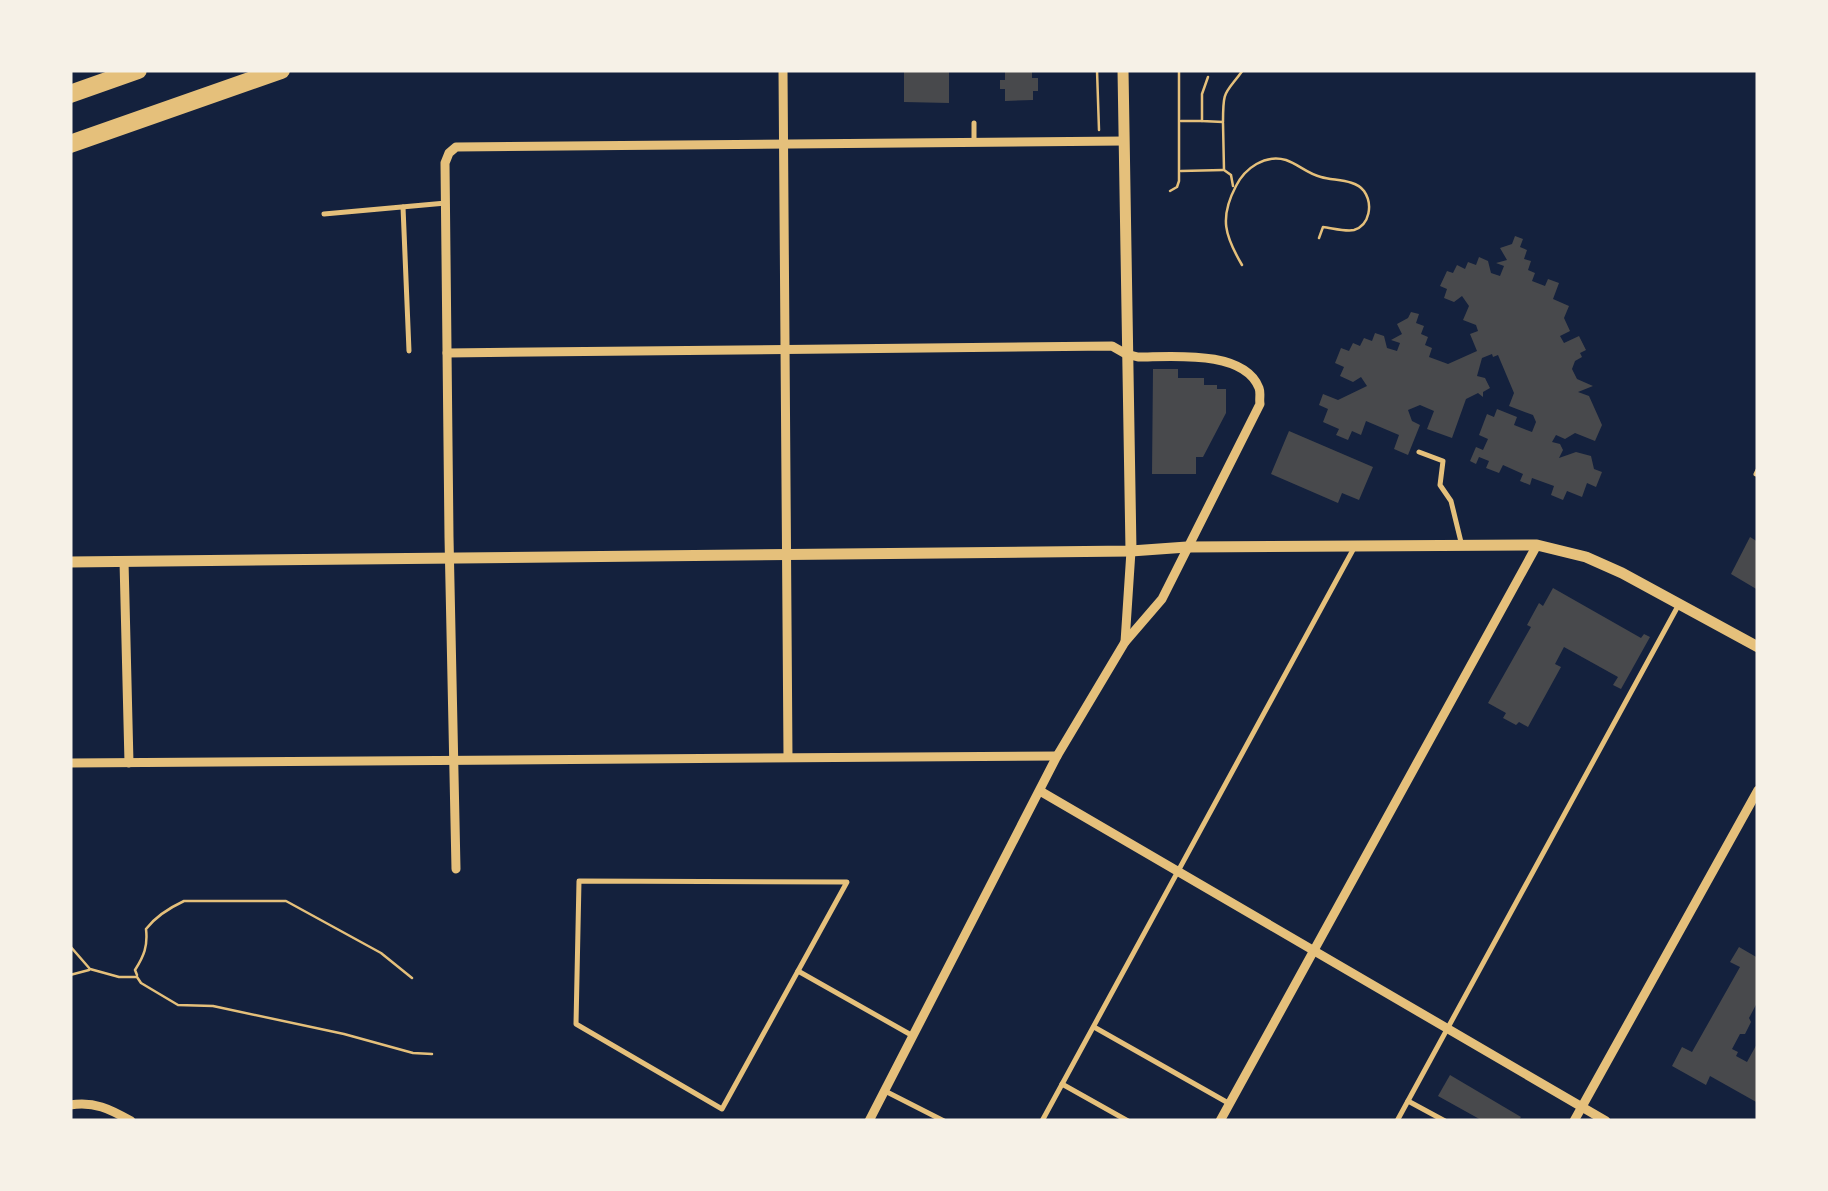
<svg xmlns="http://www.w3.org/2000/svg" width="1828" height="1191" font-family="'Zilla Slab',serif">
<rect width="100%" height="100%" fill="#14213d"/>
<g fill="#48494c">
<path d="M904 70H949V103L904 102Z"/>
<path d="M1005 70H1032V78H1038V91H1033V100L1005 101V89H1000V80H1005Z"/>
<path d="M1515 236 1523 239 1520 247 1527 250 1524 259 1531 261 1528 270 1535 273 1532 281 1545 286 1548 279 1559 283 1553 299 1569 306 1564 318 1570 331 1560 336 1564 343 1579 336 1586 350 1580 353 1582 357 1575 361 1572 369 1577 379 1593 386 1578 392 1589 396 1602 425 1595 441 1575 433 1565 439 1556 435 1552 442 1560 444 1563 450 1559 458 1576 452 1591 456 1594 469 1602 472 1596 487 1587 483 1582 497 1567 491 1563 500 1551 495 1554 486 1532 478 1530 485 1520 481 1523 474 1503 465 1499 473 1486 468 1489 461 1479 457 1476 464 1470 461 1476 447 1483 450 1488 439 1479 435 1487 414 1494 417 1497 409 1517 417 1514 425 1532 432 1536 422 1533 415 1509 406 1514 393 1498 355 1493 357 1492 354 1482 358 1477 376 1485 378 1490 388 1483 392V397L1478 393 1466 399 1452 438 1427 429 1434 411 1420 405 1408 410 1412 421 1420 425 1408 455 1394 449 1399 435 1366 421 1361 435 1352 431 1348 440 1336 435 1339 429 1323 422 1328 409 1319 405 1323 394 1338 400 1367 386 1361 377 1353 382 1340 376 1344 367 1335 363 1341 348 1349 351 1353 343 1360 346 1364 338 1372 341 1375 333 1384 336 1387 348 1397 351 1400 343 1391 340 1402 334 1397 324 1408 318 1411 312 1419 314 1416 323 1424 326 1421 334 1428 337 1425 345 1432 348 1429 357 1448 364 1477 351 1470 334 1478 331 1476 325 1463 320 1469 306 1462 296 1454 302 1444 298 1447 289 1440 286 1447 271 1453 273 1457 265 1465 269 1468 262 1476 265 1479 257 1488 261 1491 273 1500 276 1504 266 1496 263 1507 260 1500 248 1512 244Z"/>
<path d="M1153 369H1178V378H1204V385H1217V389H1226V413L1203 457H1196V474H1152Z"/>
<path d="M1289 431 1373 467 1359 500 1342 493 1338 503 1271 474Z"/>
<path d="M1750 537 1758 542V590L1731 574Z"/>
<path d="M1553 588 1641 638 1644 634 1650 637 1621 689 1613 685 1618 677 1564 647 1555 664 1561 667 1528 727 1519 722 1516 725 1503 718 1506 713 1488 703 1531 627 1527 625 1539 603 1543 606Z"/>
<path d="M1739 947 1758 958V1001L1749 1018 1751 1022 1745 1034H1740L1732 1049 1738 1052 1736 1056 1747 1062 1758 1042V1103L1710 1076 1706 1085 1672 1066 1682 1047 1692 1052 1740 967 1730 962Z"/>
<path d="M1450 1075 1521 1117 1518 1121H1483L1438 1096Z"/>
</g>
<g fill="none" stroke-linecap="round" stroke-linejoin="round">
<g stroke="#e5c07b" stroke-width="2.5">
<path d="M1097 70 1099 130"/>
<path d="M1182 70H1193"/>
<path d="M1208 77 1202 94V121L1223 122C1223 88 1225 95 1243 70"/>
<path d="M1181 121H1202"/>
<path d="M1223 123 1224 170 1231 175 1233 186"/>
<path d="M1181 171 1223 170"/>
<path d="M1170 191 1177 187 1179 181V70"/>
<path d="M1242 265C1225 236 1219 218 1236 186 1245 168 1265 154 1286 160 1298 164 1308 174 1321 177 1334 181 1355 179 1364 191 1373 204 1370 225 1354 230 1346 232 1332 228 1323 227L1319 238"/>
<path d="M70 946 90 969 119 977H137L141 983 178 1005 213 1006 344 1034 413 1053 432 1054"/>
<path d="M70 975 89 970"/>
<path d="M137 975 135 970C144 956 148 946 146 929 156 916 169 908 184 901H286L381 953 412 978"/>
</g>
<g stroke="#e5c07b" stroke-width="5">
<path d="M974 123V140"/>
<path d="M403 207 409 351"/>
<path d="M324 214 446 203"/>
<path d="M1419 452 1443 461 1440 485 1451 501 1461 542"/>
<path d="M1756 474 1758 470"/>
<path d="M579 881 847 882 722 1109 576 1024Z"/>
<path d="M798 971 913 1036"/>
<path d="M1094 1027 1230 1104"/>
<path d="M1062 1084 1128 1121"/>
<path d="M885 1091 944 1121"/>
<path d="M1408 1101 1445 1121"/>
<path d="M1042 1121 1354 548"/>
<path d="M1397 1121 1678 606"/>
</g>
<g stroke="#e5c07b" stroke-width="9">
<path d="M783 70 788 757"/>
<path d="M447 353 1112 346 1126 354 1138 357C1170 357 1244 349 1259 388 1261 393 1259 399 1260 404L1162 599 1125 642 1057 756 869 1121"/>
<path d="M124 561 129 763"/>
<path d="M1125 642 1131 551"/>
<path d="M70 763 1057 756"/>
<path d="M1040 791 1606 1121"/>
<path d="M456 869 449 537 445 163 449 153 456 147 1124 141"/>
<path d="M70 1105C94 1101 110 1109 131 1121"/>
<path d="M1220 1121 1537 545"/>
<path d="M1574 1121 1758 790"/>
</g>
<g stroke="#e5c07b" stroke-width="11">
<path d="M1123 70 1131 551"/>
<path d="M70 562 1131 551 1187 547 1537 545 1586 557 1622 573 1758 647"/>
</g>
<g stroke="#e5c07b" stroke-width="18">
<path d="M70 94 138 70"/>
<path d="M70 144 281 70"/>
</g>
</g>
<rect width="1828" height="1191" fill="none" stroke="#f6f1e7" stroke-width="145"/>
</svg>
